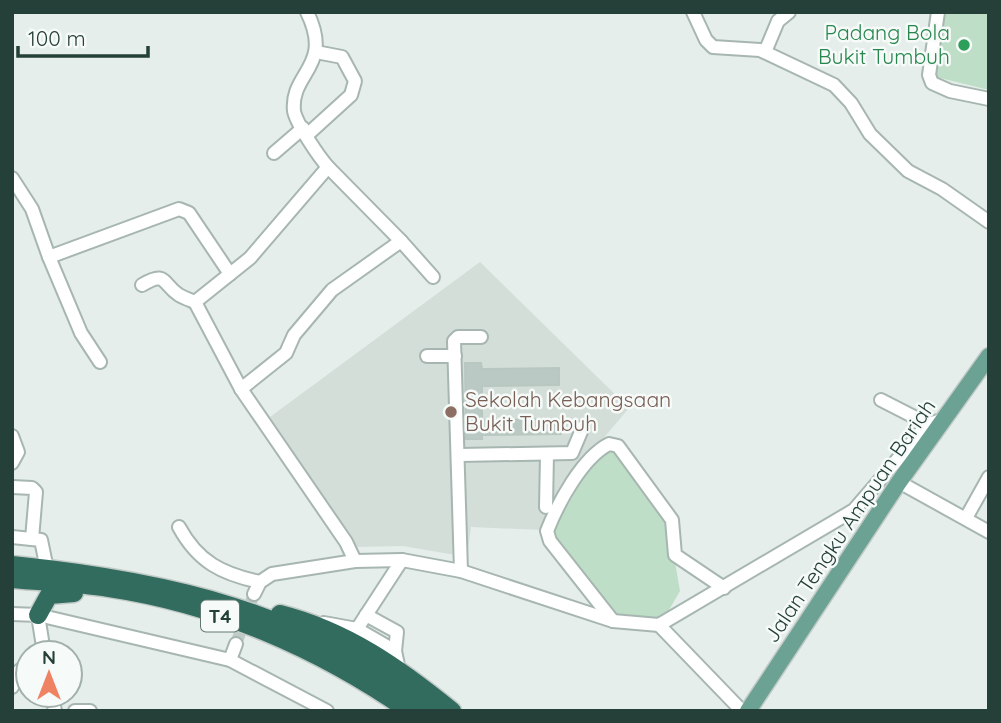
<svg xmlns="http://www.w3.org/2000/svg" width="1001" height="723" font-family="Quicksand,sans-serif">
<rect width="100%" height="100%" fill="#e5eeea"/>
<path fill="#d3ded9" d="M480 262 629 408 575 472 543 530 471 527 467 557 403 546 357 547 270 417Z"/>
<g fill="#bfdec7">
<path d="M945 12H989V90L936 77Z"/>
<path d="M614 447 668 521 680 591 666 615 654 621 612 615 551 534 589 468Z"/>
</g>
<path fill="#bac9c3" stroke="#b8c8c1" stroke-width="2" d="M465 363H481L482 369 559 368V385L482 386V420L560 419 561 434 482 435V439H466Z"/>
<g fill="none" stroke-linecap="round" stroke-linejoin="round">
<path stroke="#becbc6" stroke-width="12" stroke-dasharray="12 6" stroke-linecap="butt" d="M236 644 254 594"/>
<defs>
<g id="minor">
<path d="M307 12C334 67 290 72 294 111 296 123 319 157 328 167L250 258 195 302 241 389 346 542 355 561"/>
<path d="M693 12 706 40 713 47 760 50 834 85 851 103 870 134 908 171 942 189 989 222"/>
<path d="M938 12 929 75 932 83 950 91 989 99"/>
<path d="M765 52 778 21 789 12"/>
<path d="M307 135 351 95 355 81 342 57 316 52"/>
<path d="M274 153 303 128"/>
<path d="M328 167 401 241"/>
<path d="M12 178 32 209 49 257 179 209 189 213 230 274"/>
<path d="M49 257 81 333 100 362"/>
<path d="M142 285C167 270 162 284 179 295 184 298 190 300 195 302"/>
<path d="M427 356H455"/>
<path d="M241 389 286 353 294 335 332 290 401 241 433 277"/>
<path d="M881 400 928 424"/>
<path d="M12 436 18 452 12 463"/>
<path d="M460 455 572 453 583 427"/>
<path d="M899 482 989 532"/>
<path d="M12 487 32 488 36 492 32 539"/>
<path d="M546 507 547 454"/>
<path d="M966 518 989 477"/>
<path d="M179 527C198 562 222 574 260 582"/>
<path d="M12 537 41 540 47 569"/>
<path d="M461 571 454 341 458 337H481"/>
<path d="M254 594 260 582 272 574 355 561 402 560 461 571 613 621 659 625 854 510 928 424 942 420"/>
<path d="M12 614 38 615 230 660 327 711"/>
<path d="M38 615 44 653"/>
<path d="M366 615 397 632 395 651"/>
<path d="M613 621 550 541 547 531C558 503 582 458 609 444L618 446 672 520 675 555 724 588"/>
<path d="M324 623 357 629 395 651 399 670"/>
<path d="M659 625 742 711"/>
<path d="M357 629 402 560"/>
<path d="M230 660 236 644"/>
<path d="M12 687 19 671 28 664"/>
<path d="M52 695 55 711"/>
<path d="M75 711H90"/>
</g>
<path id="major" d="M748 711 899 482 989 356"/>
<g id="highway">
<path d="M12 565C169 581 304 611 431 711"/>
<path d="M12 579C44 582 77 583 109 588 217 604 320 649 409 711"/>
<path d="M280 614C347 631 399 668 452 711"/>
<path d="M38 615 49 595 74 593"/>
</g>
</defs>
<use href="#minor" stroke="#a7b6b1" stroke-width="16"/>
<use href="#major" stroke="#c2cac7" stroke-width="19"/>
<use href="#highway" stroke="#c2cac7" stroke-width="21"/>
<use href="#minor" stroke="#fff" stroke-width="12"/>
<use href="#major" stroke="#6ba293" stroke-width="16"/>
<use href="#highway" stroke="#316c5f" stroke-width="18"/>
</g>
<circle fill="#2e9e5b" stroke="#f6faf8" stroke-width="2.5" cx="964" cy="45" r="7"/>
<circle fill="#8d6e63" stroke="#f6faf8" stroke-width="2.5" cx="451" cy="412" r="7"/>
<g text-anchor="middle" stroke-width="5" stroke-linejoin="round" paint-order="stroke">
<rect fill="#f6faf8" stroke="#637872" stroke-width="2" x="201" y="600.5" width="38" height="31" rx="5"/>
<g font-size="19" font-weight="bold" fill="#244038">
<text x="220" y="623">T4</text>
</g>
<g font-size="21" fill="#27864d" stroke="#f6faf8" text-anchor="end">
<text x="950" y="40">Padang Bola<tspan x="950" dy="24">Bukit Tumbuh</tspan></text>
</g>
<g font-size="21" fill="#785e54" stroke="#f6faf8" text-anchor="start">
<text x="465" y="407">Sekolah Kebangsaan<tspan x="465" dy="24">Bukit Tumbuh</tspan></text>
</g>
<g font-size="21" fill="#244038" stroke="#f6faf8">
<text transform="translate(850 521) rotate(-56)" y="7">Jalan Tengku Ampuan Bariah</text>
</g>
</g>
<rect width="1001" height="723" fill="none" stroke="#244038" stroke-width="28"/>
<g transform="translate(49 674)"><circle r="33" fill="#f6faf8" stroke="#a2b0ab" stroke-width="2"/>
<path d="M0-5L12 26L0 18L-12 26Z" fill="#ef8262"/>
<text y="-10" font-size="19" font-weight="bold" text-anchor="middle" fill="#244038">N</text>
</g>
<path d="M18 46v10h130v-10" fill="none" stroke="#244038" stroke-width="3.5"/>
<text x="28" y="46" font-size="21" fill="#244038" stroke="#f6faf8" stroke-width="5" paint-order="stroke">100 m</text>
</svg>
